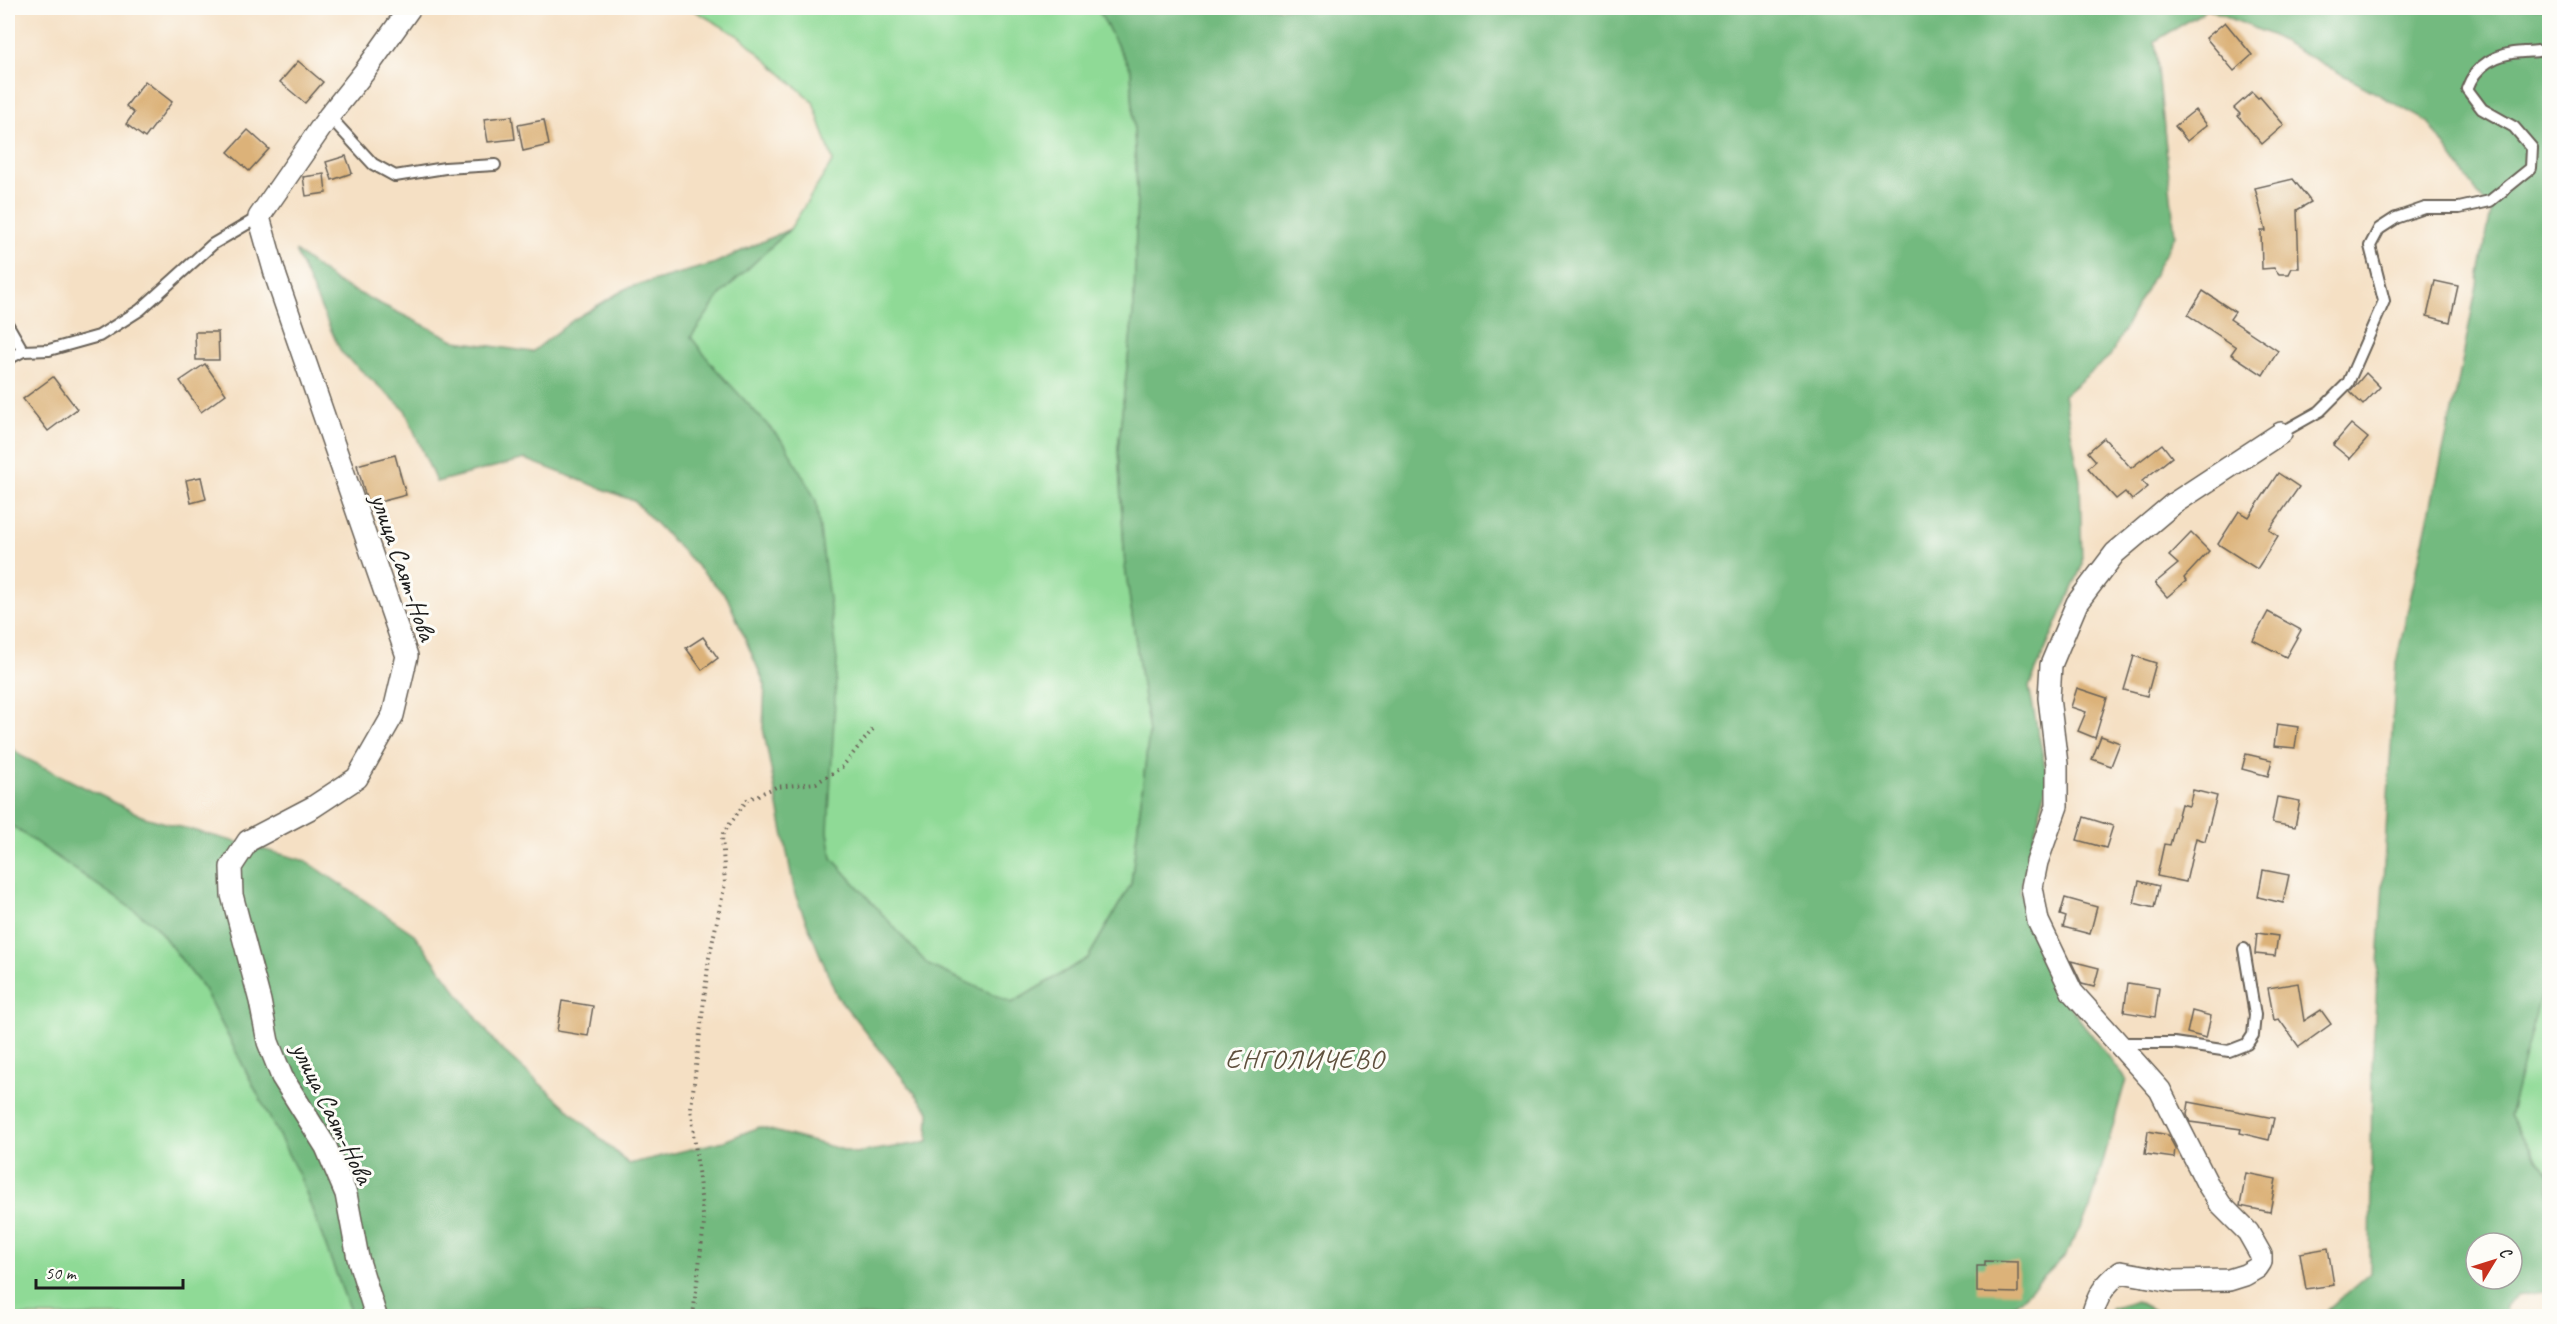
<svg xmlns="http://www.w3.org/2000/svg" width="2557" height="1324" font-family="Caveat,sans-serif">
<rect width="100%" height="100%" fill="#fdfcf7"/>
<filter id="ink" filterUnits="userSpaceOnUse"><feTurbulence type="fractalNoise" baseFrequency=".0167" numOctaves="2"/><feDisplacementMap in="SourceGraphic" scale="12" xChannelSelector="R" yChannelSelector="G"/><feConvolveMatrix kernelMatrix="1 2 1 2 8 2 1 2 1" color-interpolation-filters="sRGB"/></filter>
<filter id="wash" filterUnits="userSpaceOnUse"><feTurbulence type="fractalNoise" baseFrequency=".008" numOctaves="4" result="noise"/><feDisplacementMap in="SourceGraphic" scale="24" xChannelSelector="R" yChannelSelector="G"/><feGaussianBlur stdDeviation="1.35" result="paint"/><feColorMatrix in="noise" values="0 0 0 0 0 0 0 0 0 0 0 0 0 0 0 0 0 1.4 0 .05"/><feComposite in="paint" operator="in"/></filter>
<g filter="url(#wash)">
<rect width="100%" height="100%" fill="#f5e0c4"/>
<g fill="#8fda96" stroke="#567b59" stroke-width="1.5">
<path d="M690 8H1097L1131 70 1137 190 1134 305 1118 448 1125 566 1149 733 1131 884 1088 958 1012 1003 928 965 832 858 828 832 714 367 690 337 721 294 790 229 833 161 813 102 742 38Z"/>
<path d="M8 823 154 924 204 989 300 1177 352 1316H8Z"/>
<path d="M2549 958V1175L2509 1117Z"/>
</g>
<g fill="#73ba7f" stroke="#486b4e" stroke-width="1.5" fill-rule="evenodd">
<path d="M1097 8H2549L2550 958 2509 1117 2549 1175 2550 1291 2516 1296 2505 1306 2506 1316H2321L2370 1273 2372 1067 2396 663 2457 388 2491 212 2428 122 2271 35 2208 9 2155 41 2175 235 2110 356 2064 395 2080 480 2082 566 2029 687 2048 781 2020 891 2056 989 2126 1079 2090 1209 2065 1256 2015 1305 1983 1316H352L300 1177 204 989 154 924 8 823V744L21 756 144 817 306 861 414 934 497 1045 629 1164 724 1141 759 1127 855 1153 928 1142 929 1111 837 996 795 894 763 728 765 685 727 597 634 501 525 459 436 482 405 410 341 352 295 251 338 283 456 341 532 352 573 320 627 288 713 264 790 229 721 294 691 337 714 367 785 444 816 500 837 660 828 832 832 858 928 965 1012 1003 1088 958 1131 884 1149 733 1125 566 1118 448 1134 305 1137 190 1131 70ZM2476 1243H2512V1279H2476Z"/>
<path d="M2136 1301 2164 1316H2110L2111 1309Z"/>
</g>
<g id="blocks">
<g fill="#dcb279">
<path d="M2225 22 2252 55 2234 71 2206 38Z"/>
<path d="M298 61 323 82 305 103 280 82Z"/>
<path d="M145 81 172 102 145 138 126 124 134 113 126 106Z"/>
<path d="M2252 92 2258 98 2260 97 2284 125 2262 144 2238 116 2240 114 2234 108Z"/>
<path d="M2195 110 2207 125 2187 141 2175 126Z"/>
<path d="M512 116 515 139 488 142 484 119Z"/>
<path d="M544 120 549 145 523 151 518 125Z"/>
<path d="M248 130 269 149 249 171 228 152Z"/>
<path d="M346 156 352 173 332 180 326 162Z"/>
<path d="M324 174 326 193 306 196 303 177Z"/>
<path d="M2293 179 2311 202 2297 210 2299 268H2292L2289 274H2279L2274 268 2262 269 2261 231H2266L2255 188Z"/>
<path d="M2435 281 2458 286 2450 322 2427 316Z"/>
<path d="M2203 291 2235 312 2230 319 2278 351 2263 375 2231 354 2236 347 2188 315Z"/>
<path d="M195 332H218L219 360H196Z"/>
<path d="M205 364 226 394 201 412 180 381Z"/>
<path d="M2366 373 2380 387 2363 405 2350 392Z"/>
<path d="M53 377 77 409 48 431 23 399Z"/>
<path d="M2351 424 2368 438 2350 459 2333 445Z"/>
<path d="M2104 438 2131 468 2162 444 2172 457 2142 481 2148 487 2132 500 2125 492 2116 499 2088 468 2096 461 2088 452Z"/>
<path d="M395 455 406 495 368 505 357 465Z"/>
<path d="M2278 473 2299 487 2269 530 2278 536 2257 569 2218 544 2239 511 2249 517Z"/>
<path d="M201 477 206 499 191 503 186 480Z"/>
<path d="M2191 533 2209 551 2184 578 2186 581 2167 597 2155 583 2178 564 2169 556Z"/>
<path d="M2268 612 2301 630 2286 657 2253 640Z"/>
<path d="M703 637 718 658 702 670 686 648Z"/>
<path d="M2134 656 2156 663 2147 696 2124 690Z"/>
<path d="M2077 688 2107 698 2095 738 2078 731 2086 712 2071 707Z"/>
<path d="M2277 724 2298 727 2295 748 2274 746Z"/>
<path d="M2101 736 2120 743 2111 766 2092 759Z"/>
<path d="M2246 754 2272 760 2268 776 2242 769Z"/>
<path d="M2193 790 2217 796 2205 841 2196 838 2186 882 2157 876 2164 844 2170 845 2181 804 2189 806Z"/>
<path d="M2277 797 2300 801 2295 827 2272 823Z"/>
<path d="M2084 817 2113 826 2106 848 2077 840Z"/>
<path d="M2263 870 2289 875 2283 903 2258 897Z"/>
<path d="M2139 881 2159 886 2154 908 2134 903Z"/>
<path d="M2065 898 2097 907 2090 934 2063 927 2066 917 2060 915Z"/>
<path d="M2257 933 2278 936 2275 956 2255 954Z"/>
<path d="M2071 961 2099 968 2094 987 2082 984Z"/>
<path d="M2128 983 2159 988 2155 1017 2124 1012Z"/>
<path d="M2298 983 2304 1021 2321 1010 2331 1024 2299 1047 2279 1019 2274 1020 2268 988Z"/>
<path d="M562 1001 593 1006 588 1036 557 1031Z"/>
<path d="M2192 1011 2211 1016 2206 1038 2187 1033Z"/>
<path d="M2189 1102 2274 1118 2269 1140 2240 1133 2241 1129 2190 1122 2187 1115Z"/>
<path d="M2148 1131 2168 1135 2175 1148 2174 1158 2145 1154Z"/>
<path d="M2246 1173 2276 1179 2270 1212 2240 1206Z"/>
<path d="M2328 1248 2334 1285 2306 1289 2300 1253Z"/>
<path d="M1985 1261 2018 1262V1293L1977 1292V1266H1985Z"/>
</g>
</g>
</g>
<g filter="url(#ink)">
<use href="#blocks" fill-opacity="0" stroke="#686157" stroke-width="1.5"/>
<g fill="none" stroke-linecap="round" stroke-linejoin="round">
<defs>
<g id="lane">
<path d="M329 116 373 164 395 176 445 168 495 165"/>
<path d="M8 325 23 351"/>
<path d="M8 359 23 351 49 350 99 336 140 310 213 244 259 217"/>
<path d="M2281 433 2320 411 2348 383 2384 301 2370 246 2379 229 2396 218 2425 208H2459L2490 201 2531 168 2532 148 2514 127 2482 109 2467 89C2476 64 2497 53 2523 52 2532 51 2542 53 2550 46"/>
<path d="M2119 1043H2174L2229 1051 2247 1044 2253 1035 2255 1015 2244 949"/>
</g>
<g id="street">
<path d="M376 1316 358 1258 346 1194 326 1147 282 1077 268 1042 260 1001 232 895 231 867 248 841 313 807 357 778 393 715 407 656 276 277 259 217 329 116 365 71 410 8"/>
<path d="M2092 1316C2097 1297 2104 1284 2121 1272L2172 1281 2229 1280 2245 1275 2257 1268 2261 1262V1255L2248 1232 2221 1205 2207 1183 2160 1090 2072 992 2038 921 2032 887 2037 862 2057 806V764L2049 698 2051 665 2077 603 2115 553 2173 504 2281 433"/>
</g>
</defs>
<use href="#lane" stroke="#686157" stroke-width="14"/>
<use href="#street" stroke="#686157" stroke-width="24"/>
<path stroke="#686157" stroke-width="4" stroke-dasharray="1.5 4.5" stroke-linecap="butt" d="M693 1316 704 1224 691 1108 709 958 725 884 722 835 747 800 776 787 816 783 842 767 873 729"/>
<use href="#lane" stroke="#fff" stroke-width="10"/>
<use href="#street" stroke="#fff" stroke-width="21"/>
</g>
</g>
<g text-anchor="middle" stroke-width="6" stroke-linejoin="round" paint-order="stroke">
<g font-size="26" fill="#1c1c1c" stroke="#fdfcf7">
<text transform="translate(404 567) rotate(71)" y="9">улица Саят-Нова</text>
<text transform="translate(333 1113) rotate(64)" y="9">улица Саят-Нова</text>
</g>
<g font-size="27" letter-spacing="1.5" fill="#5f503d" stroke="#fdfcf7">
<text x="1305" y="1068">ЕНГОЛИЧЕВО</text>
</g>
</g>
<rect width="2557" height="1324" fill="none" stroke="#fdfcf7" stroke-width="30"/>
<g transform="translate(2494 1261) rotate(52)"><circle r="28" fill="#fdfcf7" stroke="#a3a29f" stroke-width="1.5"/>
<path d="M0-4.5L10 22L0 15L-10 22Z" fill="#c8321e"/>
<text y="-9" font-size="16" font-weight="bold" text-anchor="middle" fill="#1c1c1c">С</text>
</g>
<path d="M36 1279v9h147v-9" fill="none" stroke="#1c1c1c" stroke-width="3"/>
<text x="45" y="1279" font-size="18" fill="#1c1c1c" stroke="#fdfcf7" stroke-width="4.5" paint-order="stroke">50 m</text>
</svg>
